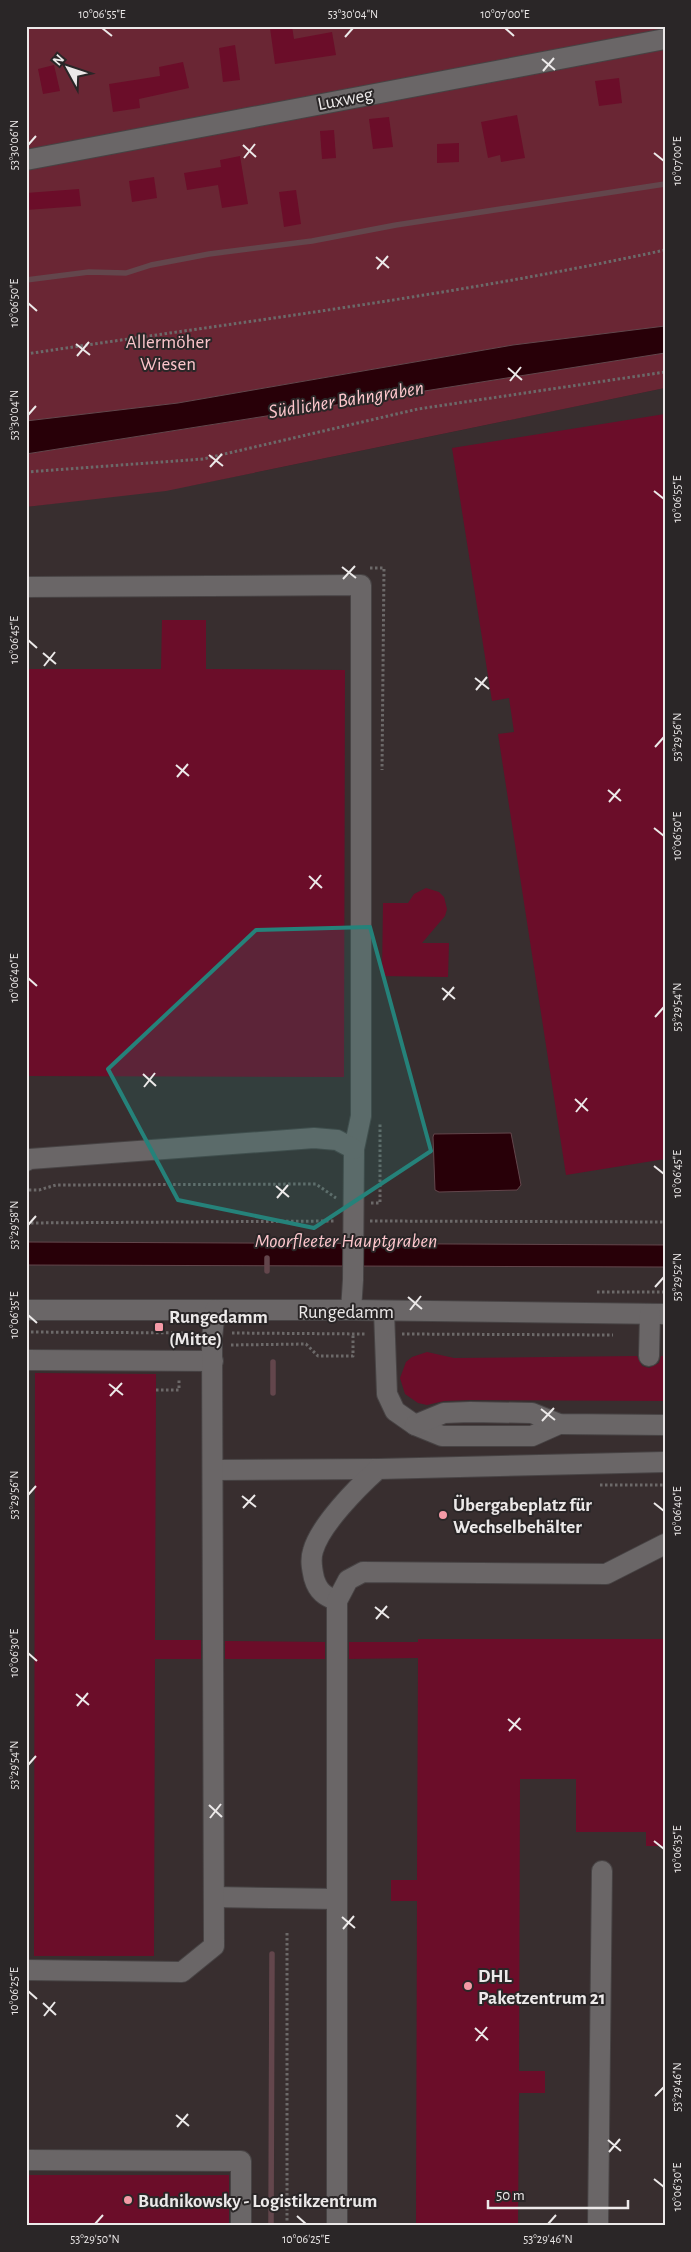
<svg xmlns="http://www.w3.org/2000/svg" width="691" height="2252" font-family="'Alegreya Sans',sans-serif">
<rect width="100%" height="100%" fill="#2a2627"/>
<path fill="#382e2f" d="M665 388V2226H26V507L194 485Z"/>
<g fill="#6a2634">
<path d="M26 26H665V326L513 345 178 403 26 421Z"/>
<path d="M665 353V388L166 491 26 507V454Z"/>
</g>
<g fill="#280008" stroke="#63464c">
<path d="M665 326V353L26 454V421L178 403 513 345Z"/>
<path d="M511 1133 521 1185 517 1190 439 1192 435 1190 433 1137 434 1134Z"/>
<path d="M26 1242 665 1245V1267L26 1265Z"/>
</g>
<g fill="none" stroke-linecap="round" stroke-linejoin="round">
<g stroke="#63464c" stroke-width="5.5">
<path d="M26 280 89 272 126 273 151 265 209 254 312 241 396 225 665 184"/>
<path d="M267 1271V1258"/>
<path d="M273 1362V1393"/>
<path d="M271 2226 272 1954"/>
</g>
</g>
<g fill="#6b0d29">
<path d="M292 26 294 39 332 32 336 55 275 64 270 28Z"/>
<path d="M235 45 240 80 223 82 219 48Z"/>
<path d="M183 62 189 88 139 99 140 108 113 112 109 84 160 76 159 67Z"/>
<path d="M54 65 60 91 43 94 38 69Z"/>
<path d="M619 78 622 103 599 106 595 81Z"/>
<path d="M517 115 525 158 501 162 500 155 488 158 481 122Z"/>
<path d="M389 117 393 147 373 149 369 119Z"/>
<path d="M334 130 336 158 322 159 320 131Z"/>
<path d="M459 143V162L437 163V144Z"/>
<path d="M240 156 248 204 222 208 218 185 187 190 184 173 221 167 220 160Z"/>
<path d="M154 177 157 198 132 202 129 181Z"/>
<path d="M79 189 81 206 26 210V193Z"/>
<path d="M296 190 301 224 284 227 279 192Z"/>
<path d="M665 414V1159L566 1175 498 734 514 732 509 698 492 701 452 448Z"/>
<path d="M162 620H206V669L345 670 344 1077 26 1076V669H161Z"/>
<path d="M426 888 439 892 444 897 447 909 445 916 422 943H449L448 977 382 976 383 903H408L414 894Z"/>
<path d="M427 1352 454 1358 637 1356 642 1366 649 1368 659 1363 661 1356H665V1401L470 1400 444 1401 427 1405 418 1403 405 1394 400 1378 406 1362 412 1357Z"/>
<path d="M35 1373 156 1374 155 1640H201V1659H155L154 1956H34Z"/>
<path d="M418 1639H665V1846H646V1832H576V1779H520L519 2071H545V2093H519L518 2226H416L417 1901H391V1880H417L418 1658 349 1659V1642H418Z"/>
<path d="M225 1641 325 1642V1659H225Z"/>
<rect x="26" y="2175" width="203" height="51"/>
</g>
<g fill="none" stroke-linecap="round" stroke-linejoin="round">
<defs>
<g id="minor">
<path d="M26 160 665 39"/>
<path d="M26 587 361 585V1116L354 1149 353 1280 351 1310"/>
<path d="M26 1161 30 1159 314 1138 337 1140 354 1149"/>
<path d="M26 1310H351L665 1314"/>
<path d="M384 1311 387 1394 395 1411 415 1425 442 1436H532L559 1424"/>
<path d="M649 1356 650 1314"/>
<path d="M26 1360 213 1361"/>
<path d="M415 1425 444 1413 470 1412 532 1413 559 1424 665 1425"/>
<path d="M213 1470 378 1469"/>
<path d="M337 1601C325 1596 318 1592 314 1578 312 1569 310 1560 313 1551 320 1525 358 1487 378 1469L665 1462"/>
<path d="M214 1897 337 1899"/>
<path d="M26 1970 182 1972 214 1946 212 1338 215 1310"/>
<path d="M26 2160 241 2161V2226"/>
<path d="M337 2226V1601L348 1580 363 1572 606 1574 665 1544"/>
<path d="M598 2226 602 1871"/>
</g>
</defs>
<use href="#minor" stroke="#474344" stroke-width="22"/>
<g stroke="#6c6969" stroke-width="3" stroke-dasharray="2.5 2.5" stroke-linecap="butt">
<path d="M26 354C239 322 454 296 665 250"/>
<path d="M26 472 203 459 418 409 665 372"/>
<path d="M370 568H384L382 770"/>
<path d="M26 1187 27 1190H39L56 1185 316 1184 336 1198"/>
<path d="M371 1203H380V1124"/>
<path d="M370 1221 665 1222"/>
<path d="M26 1223 334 1221"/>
<path d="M597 1292H665"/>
<path d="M26 1332 193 1333"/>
<path d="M232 1333 366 1334"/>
<path d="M402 1334 613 1335"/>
<path d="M231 1345 306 1344 318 1356H353V1334"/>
<path d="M156 1390H179V1379"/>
<path d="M600 1485H665"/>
<path d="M287 1933V2226"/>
</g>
<use href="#minor" stroke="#6a6667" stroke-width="20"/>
</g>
<path fill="#25827a" fill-opacity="0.2" stroke="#25827a" stroke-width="4" stroke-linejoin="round" d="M370 927 431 1151 314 1228 178 1200 108 1069 256 930Z"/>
<path fill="none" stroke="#ece9e9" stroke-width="2" d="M102 28 112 36M505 28 514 36M345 37 353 28M542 59 555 70M543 71 554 58M28 145 36 136M243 145 256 157M654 153 664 161M244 158 255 144M376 257 389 268M377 269 388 256M28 303 37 311M76 344 90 355M77 356 89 342M508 368 522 380M510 381 521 367M28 415 36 406M209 455 223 466M210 467 222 454M654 491 664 499M342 567 356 578M343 579 355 566M28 640 37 648M43 653 56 664M44 666 55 652M475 678 489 689M476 690 487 677M655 747 664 737M176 765 189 776M177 777 188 764M608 790 621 801M609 802 620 789M654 828 664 836M309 876 322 888M310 889 321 875M28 978 37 986M442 988 455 999M443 1000 454 987M655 1017 664 1007M143 1074 156 1086M144 1087 155 1073M575 1099 588 1111M576 1112 587 1098M654 1166 664 1174M276 1186 289 1197M277 1198 288 1185M28 1225 36 1216M655 1287 664 1277M408 1297 422 1309M410 1310 421 1296M28 1315 37 1323M109 1384 123 1395M110 1396 122 1383M541 1409 555 1420M542 1421 554 1408M28 1495 36 1486M242 1496 256 1507M654 1503 664 1511M243 1508 255 1495M375 1607 389 1618M376 1619 387 1606M28 1653 37 1661M76 1694 89 1705M77 1706 88 1693M508 1719 521 1730M509 1731 520 1718M28 1765 36 1756M209 1805 222 1817M210 1818 221 1804M654 1841 664 1849M342 1917 355 1928M343 1929 354 1916M28 1991 37 1999M43 2003 56 2015M44 2016 55 2002M475 2028 488 2040M476 2041 487 2027M655 2096 664 2087M176 2115 189 2126M177 2127 188 2114M608 2140 621 2151M609 2152 620 2139M654 2179 664 2187M297 2216 306 2224M95 2224 103 2215M548 2224 556 2215"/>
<g fill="#f49aa6" stroke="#2a2627" stroke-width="2">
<rect x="154" y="1322" width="10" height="10" rx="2.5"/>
<circle cx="443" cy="1515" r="5"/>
<circle cx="468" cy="1986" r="5"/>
<circle cx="128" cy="2200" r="5"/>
</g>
<g text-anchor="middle" stroke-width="4" stroke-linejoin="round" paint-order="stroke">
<g font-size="19" fill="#ece9e9" stroke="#2a2627">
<text transform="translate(345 98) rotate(-11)" y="7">Luxweg</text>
<text x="346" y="1318">Rungedamm</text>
</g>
<g font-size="19" fill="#fbc5cb" stroke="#2a2627">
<text x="168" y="348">Allermöher<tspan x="168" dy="22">Wiesen</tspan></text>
</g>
<g font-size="19" font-weight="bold" fill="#ece9e9" stroke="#2a2627" text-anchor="start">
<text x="169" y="1323">Rungedamm<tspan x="169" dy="22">(Mitte)</tspan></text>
<text x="453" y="1511">Übergabeplatz für<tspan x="453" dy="22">Wechselbehälter</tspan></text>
<text x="478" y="1982">DHL<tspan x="478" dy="22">Paketzentrum 21</tspan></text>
<text x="138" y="2207">Budnikowsky - Logistikzentrum</text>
</g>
<g font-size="20" font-style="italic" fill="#fec7cd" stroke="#2a2627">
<text transform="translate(346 399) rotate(-9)" y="7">Südlicher Bahngraben</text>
<text x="346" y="1247">Moorfleeter Hauptgraben</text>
</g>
</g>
<rect width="691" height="2252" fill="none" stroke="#2a2627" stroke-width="55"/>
<g transform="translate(68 68) rotate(310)" stroke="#2a2627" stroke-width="4" paint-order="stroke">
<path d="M0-4L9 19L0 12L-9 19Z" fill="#ece9e9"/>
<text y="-8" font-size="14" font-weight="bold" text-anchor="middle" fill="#ece9e9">N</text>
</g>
<path d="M488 2200v8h140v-8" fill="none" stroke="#ece9e9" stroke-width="2.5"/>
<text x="496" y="2200" font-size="15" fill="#ece9e9" stroke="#2a2627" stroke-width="4" paint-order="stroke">50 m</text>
<rect x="28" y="28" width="636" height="2196" fill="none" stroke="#ece9e9" stroke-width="2"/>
<g font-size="12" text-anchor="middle" fill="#ece9e9">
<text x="102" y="18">10°06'55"E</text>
<text x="353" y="18">53°30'04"N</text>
<text x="505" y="18">10°07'00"E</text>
<text transform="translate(14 145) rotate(-90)" y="4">53°30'06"N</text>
<text transform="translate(677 161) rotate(-90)" y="4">10°07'00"E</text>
<text transform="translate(14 303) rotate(-90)" y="4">10°06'50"E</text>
<text transform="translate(14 415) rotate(-90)" y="4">53°30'04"N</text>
<text transform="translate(677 499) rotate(-90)" y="4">10°06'55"E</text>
<text transform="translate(14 640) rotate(-90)" y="4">10°06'45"E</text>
<text transform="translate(677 737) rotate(-90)" y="4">53°29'56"N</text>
<text transform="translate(677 836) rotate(-90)" y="4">10°06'50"E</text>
<text transform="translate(14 978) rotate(-90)" y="4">10°06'40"E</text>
<text transform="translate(677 1007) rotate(-90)" y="4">53°29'54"N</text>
<text transform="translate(677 1174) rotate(-90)" y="4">10°06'45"E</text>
<text transform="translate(14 1225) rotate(-90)" y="4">53°29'58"N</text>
<text transform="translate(677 1277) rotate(-90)" y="4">53°29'52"N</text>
<text transform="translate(14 1315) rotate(-90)" y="4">10°06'35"E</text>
<text transform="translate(14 1495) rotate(-90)" y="4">53°29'56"N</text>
<text transform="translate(677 1511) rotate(-90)" y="4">10°06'40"E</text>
<text transform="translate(14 1653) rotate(-90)" y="4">10°06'30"E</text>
<text transform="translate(14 1765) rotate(-90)" y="4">53°29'54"N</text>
<text transform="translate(677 1849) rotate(-90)" y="4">10°06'35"E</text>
<text transform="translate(14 1991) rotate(-90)" y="4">10°06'25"E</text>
<text transform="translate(677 2087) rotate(-90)" y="4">53°29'46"N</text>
<text transform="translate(677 2187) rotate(-90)" y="4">10°06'30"E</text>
<text x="95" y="2243">53°29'50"N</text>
<text x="306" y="2243">10°06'25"E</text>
<text x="548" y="2243">53°29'46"N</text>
</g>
</svg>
